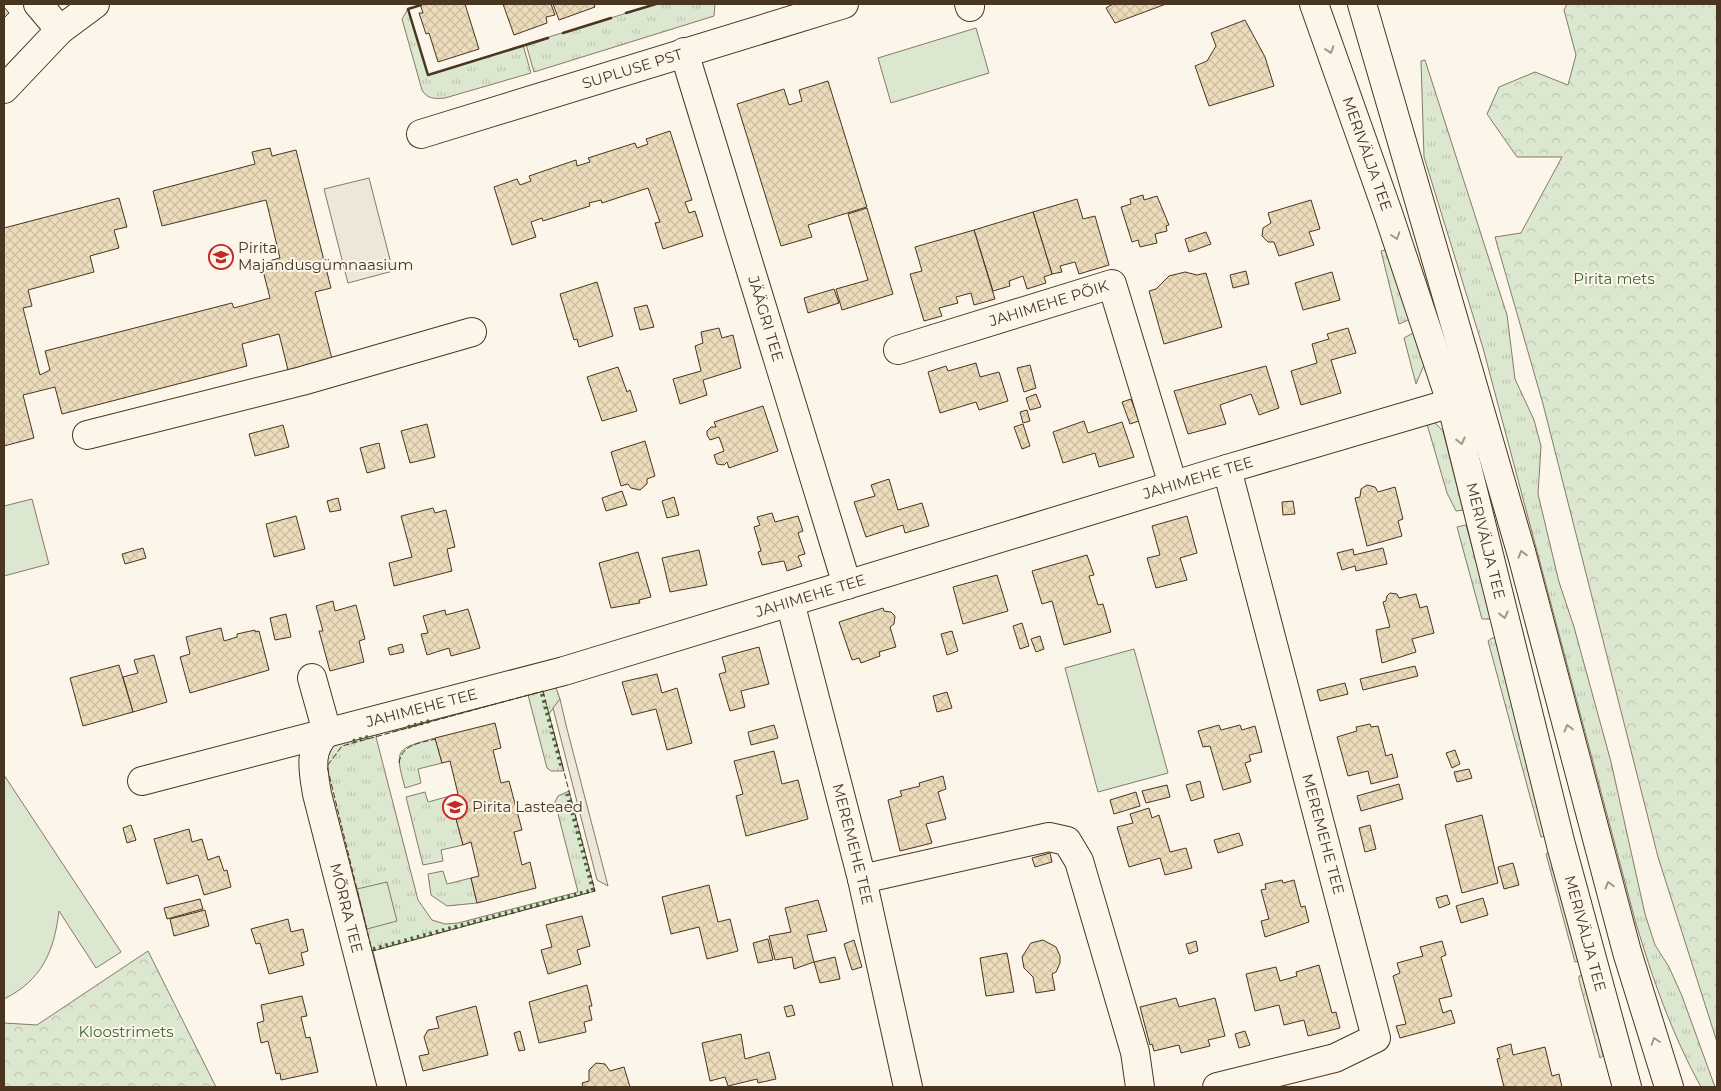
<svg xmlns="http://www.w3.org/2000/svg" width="1721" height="1091" font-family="Montserrat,sans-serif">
<defs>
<pattern id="grass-tufts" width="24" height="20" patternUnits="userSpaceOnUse" patternTransform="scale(1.25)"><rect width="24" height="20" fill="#dce7d0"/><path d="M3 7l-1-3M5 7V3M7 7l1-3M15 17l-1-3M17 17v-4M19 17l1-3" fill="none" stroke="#bec7b2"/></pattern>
<pattern id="forest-crowns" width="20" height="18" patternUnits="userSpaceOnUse" patternTransform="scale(1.25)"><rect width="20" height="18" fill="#dce7d0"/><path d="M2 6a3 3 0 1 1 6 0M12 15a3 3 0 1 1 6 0" fill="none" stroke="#bec7b2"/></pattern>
<pattern id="building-cross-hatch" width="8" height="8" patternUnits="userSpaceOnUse" patternTransform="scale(1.25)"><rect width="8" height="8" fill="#ecdcbc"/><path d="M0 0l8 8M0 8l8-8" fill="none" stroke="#ccbda1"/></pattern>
</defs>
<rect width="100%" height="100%" fill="#fbf6e9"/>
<g fill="url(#grass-tufts)" stroke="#887966">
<path d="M656 4H715L714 16 534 72 526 44Z"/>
<path d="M408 9 428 75 523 45 531 73 445 98C435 99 427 99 422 90L402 19Z"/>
<path d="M1425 60 1507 315 1515 379 1534 420 1541 446 1538 494 1559 582 1574 627 1611 762 1645 914 1655 945 1669 967 1682 996 1715 1087H1701C1671 1032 1653 980 1635 920L1483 348 1424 157 1421 61Z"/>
<path d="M1385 250 1392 265 1410 319 1399 324 1381 251Z"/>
<path d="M1415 332 1424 365 1416 384 1404 338Z"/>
<path d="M1434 422 1443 431 1463 510 1456 511 1447 493 1427 424Z"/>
<path d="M1466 525 1492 619H1482L1457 527Z"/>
<path d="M1492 638H1498L1549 835 1541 837 1488 641Z"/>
<path d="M544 685 556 688 560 699 549 714 564 771H551L547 768 528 695 392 732 391 729Z"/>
<path d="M378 733 376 737 418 900 432 920 445 924 458 923 578 892 555 802 558 796 569 791 595 891 373 951 391 1026 386 1027 333 832 325 757 335 742Z"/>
<path d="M435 738 442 763 418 769 421 783 405 788C394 748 396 749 435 738Z"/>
<path d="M425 792 428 802 450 796 463 845 441 850 443 861 423 865 406 797Z"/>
<path d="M1550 851 1581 961 1575 962 1546 854Z"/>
<path d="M443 871 447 884 471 878 477 903 447 906 431 895 428 874Z"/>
<path d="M1587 975 1603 1056 1600 1058 1579 980V976Z"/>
</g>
<g fill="url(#forest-crowns)" stroke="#887966">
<path d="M1567 4H1717V1042L1658 857 1543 404 1495 237 1521 233 1562 157H1517L1487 114 1499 87 1535 72 1568 85 1576 55 1564 10Z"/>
<path d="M148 951 216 1087H4V1023L37 1025Z"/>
</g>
<g fill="#dce7d0" stroke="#887966">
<path d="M976 28 989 73 891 103 878 58Z"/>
<path d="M32 499 49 564 4 576V506Z"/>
<path d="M1134 649 1168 773 1098 792 1065 668Z"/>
<path d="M4 775 121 952 96 968 59 911C54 952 42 980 4 999Z"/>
<path d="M387 882 397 921 367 929 357 889Z"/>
</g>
<g fill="#ede7d9" stroke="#887966">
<path d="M369 178 393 271 348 283 324 189Z"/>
<path d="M560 699 566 725 608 886 597 880 553 708Z"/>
</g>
<g fill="url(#building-cross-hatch)" stroke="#4a3520">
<path d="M420 4H465L479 49 438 62 429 33 426 34 419 13H423Z"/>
<path d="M503 4H551L555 15 546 17 547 23 514 35Z"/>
<path d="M553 4H594L595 7 559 20Z"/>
<path d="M1113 4H1166L1115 23 1106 8Z"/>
<path d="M4 7 9 13 4 18Z"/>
<path d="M1245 20 1265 57 1274 86 1209 106 1195 66 1207 61 1216 46 1211 33Z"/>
<path d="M828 81 867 207 808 225 812 237 781 246 737 104 784 89 789 105 802 101 799 90Z"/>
<path d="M670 131 692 200 685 202 689 213 695 211 703 236 663 249 655 223 660 222 648 188 602 203 601 200 589 203 590 206 543 221 542 218 531 222 536 237 512 245 494 187 517 179 520 185 531 181 529 176 576 160 577 166 590 162 588 158 635 143 637 148 648 144 646 139Z"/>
<path d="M270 148 272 156 296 150 331 288 315 292 332 359 288 370 279 334 242 344 247 366 62 414 55 387 23 395 34 438 4 446V228L119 198 127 227 114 230 119 248 90 256 94 272 28 290 32 306 23 308 40 375 50 370 45 351 232 303 234 308 270 298 261 263 280 258 266 200 162 226 153 191 255 164 252 152Z"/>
<path d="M1143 195 1144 200 1157 196 1169 225 1166 226 1167 231 1155 234 1157 243 1140 247 1138 240 1132 242 1121 207 1131 204 1130 199Z"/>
<path d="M1077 199 1083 219 1095 216 1109 265 1079 274 1075 262 1060 266 1062 272 1052 274 1033 212Z"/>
<path d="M1311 200 1320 229 1309 232 1314 245 1279 256 1274 242H1268L1262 236 1263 228 1271 223 1268 213Z"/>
<path d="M867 208 893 294 842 310 836 289 868 280 848 214Z"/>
<path d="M1033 212 1052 274 1044 277 1046 283 1027 289 1023 276 1009 281 1010 286 993 291 974 230Z"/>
<path d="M974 230 995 299 974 305 971 293 956 297 958 303 939 308 942 316 924 321 910 274 922 271 915 247Z"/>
<path d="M1206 232 1211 244 1189 252 1185 239Z"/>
<path d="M1246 271 1249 284 1233 288 1230 275Z"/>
<path d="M1185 272 1197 275 1206 273 1222 327 1164 344 1149 291 1156 289 1169 276Z"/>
<path d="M1332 272 1340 300 1303 310 1295 283Z"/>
<path d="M597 282 613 336 579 347 577 339 574 340 560 294Z"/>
<path d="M834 289 839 303 808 313 804 298Z"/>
<path d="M647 305 654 327 640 330 634 308Z"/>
<path d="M719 328 722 338 733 335 741 368 703 380 707 395 680 404 673 379 701 371 695 346 703 343 701 332Z"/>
<path d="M1348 328 1356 353 1331 360 1341 393 1301 405 1291 371 1317 363 1312 344 1329 339 1327 334Z"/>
<path d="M976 363 980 377 999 372 1008 401 979 410 976 402 940 413 928 372 946 366 948 371Z"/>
<path d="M1030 365 1036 388 1024 392 1017 368Z"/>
<path d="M1266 366 1279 408 1259 415 1251 394 1220 405 1226 424 1188 434 1174 391Z"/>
<path d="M618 367 627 392 630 390 637 411 602 421 587 377Z"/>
<path d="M1036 394 1041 407 1030 410 1026 398Z"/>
<path d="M1131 399 1139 421 1130 424 1122 402Z"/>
<path d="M763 406 778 451 729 468 727 462 724 465 717 464 714 455 724 451 719 437 710 440 707 435V431L711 427H716L714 422Z"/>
<path d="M1027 410 1030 421 1023 423 1020 412Z"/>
<path d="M1084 421 1088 433 1122 422 1134 457 1099 467 1095 453 1063 463 1053 432Z"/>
<path d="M427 424 435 457 410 463 401 431Z"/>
<path d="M1023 424 1030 446 1022 449 1014 427Z"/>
<path d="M283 425 289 447 255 456 249 434Z"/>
<path d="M645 441 655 476 647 479V484L640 490 631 488 628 484 621 486 611 452Z"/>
<path d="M379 443 385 468 367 473 360 448Z"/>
<path d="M889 479 898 510 922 503 929 526 905 533 903 525 866 537 854 502 875 496 871 485Z"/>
<path d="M1367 485 1375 487 1378 492 1395 487 1403 519 1398 521 1402 536 1367 546 1355 498 1360 497 1361 489Z"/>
<path d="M622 491 627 505 606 511 602 498Z"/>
<path d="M674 497 679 515 667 518 662 501Z"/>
<path d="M338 498 341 510 330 512 327 501Z"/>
<path d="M1293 501 1295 514 1283 515 1282 502Z"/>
<path d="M433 508 435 513 446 510 455 547 447 549 452 571 394 586 389 563 412 557 401 516Z"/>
<path d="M772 513 775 522 798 516 803 531 798 533 805 554 798 556 802 566 787 571 784 561 762 565 758 552 761 551 754 527 760 525 757 517Z"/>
<path d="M296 516 305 549 274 557 266 524Z"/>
<path d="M1187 516 1197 553 1180 558 1187 580 1156 588 1147 558 1160 555 1152 526Z"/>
<path d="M143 548 146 558 125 564 122 554Z"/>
<path d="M1383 548 1387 564 1356 571 1355 566 1342 570 1337 553 1353 549 1354 555Z"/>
<path d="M699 550 707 585 670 592 662 558Z"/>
<path d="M638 552 651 597 639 600 640 603 611 608 599 563Z"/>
<path d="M1087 555 1094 575 1089 576 1098 605 1103 604 1111 632 1064 645 1052 601 1042 604 1032 571Z"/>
<path d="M997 575 1008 611 963 624 953 587Z"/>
<path d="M1390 593 1397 594 1399 598 1416 594 1420 608 1427 606 1434 633 1412 639 1416 652 1382 663 1376 630 1390 627 1383 602 1386 601 1387 596Z"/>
<path d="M333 601 335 611 356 605 365 639 359 641 364 662 330 671 319 631H323L316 606Z"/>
<path d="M883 608 884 611 891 612 895 616 894 624 890 627 896 647 879 652 880 656 861 663 859 658 852 660 839 622Z"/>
<path d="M468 609 480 648 451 656 449 648 427 655 421 634 428 633 423 616 445 610 446 615Z"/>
<path d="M286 614 291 637 275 640 270 618Z"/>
<path d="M1022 623 1029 646 1020 649 1013 626Z"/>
<path d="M221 628 224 641 237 637V634L255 630V632L259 631 269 670 190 693 180 657 190 654 186 637Z"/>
<path d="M952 631 958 651 947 655 941 634Z"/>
<path d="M1040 636 1044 649 1036 652 1031 639Z"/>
<path d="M402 644 404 652 390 655 388 648Z"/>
<path d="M759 647 769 684 741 691 745 707 730 711 719 674 726 672 722 657Z"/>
<path d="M154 655 167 702 133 712 123 677 138 673 134 660Z"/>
<path d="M119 665 133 712 83 726 70 678Z"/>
<path d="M1415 666 1418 676 1363 690 1360 679Z"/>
<path d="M657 674 662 693 677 688 692 743 667 750 656 709 632 715 622 682Z"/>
<path d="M1345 683 1348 694 1320 701 1317 690Z"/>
<path d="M947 692 952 708 937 712 933 696Z"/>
<path d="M495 723 501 748 493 750 501 783 509 781 522 830 514 832 522 865 530 862 536 888 477 903 471 878 479 876 471 842 463 845 450 796 458 794 450 761 442 763 435 738Z"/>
<path d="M1370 724 1371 727 1378 726 1386 756 1392 754 1398 777 1371 784 1368 771 1348 776 1337 737 1357 731 1356 727Z"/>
<path d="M774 725 778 738 751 745 748 732Z"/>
<path d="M1219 725 1221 730 1240 725 1242 730 1255 726 1262 752 1249 755 1251 761 1245 763 1251 782 1223 790 1210 746 1203 747 1198 731Z"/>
<path d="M1455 750 1460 764 1452 768 1446 753Z"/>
<path d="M774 751 782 784 798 780 808 819 746 836 736 796 743 794 734 761Z"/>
<path d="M1469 769 1472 778 1457 782 1454 772Z"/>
<path d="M943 776 946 789 938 792 946 819 926 824 932 843 900 851 888 800 902 796 900 791 920 786 919 783Z"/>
<path d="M1200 781 1204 797 1191 801 1186 785Z"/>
<path d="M1399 784 1403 799 1361 811 1357 796Z"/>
<path d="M1167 785 1170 797 1146 803 1142 791Z"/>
<path d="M1136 792 1140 806 1114 814 1110 800Z"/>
<path d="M1149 808 1152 818 1159 815 1170 852 1186 848 1192 868 1165 875 1160 858 1129 867 1117 827 1133 823 1130 814Z"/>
<path d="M1482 815 1498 883 1462 893 1445 825Z"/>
<path d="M131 825 136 840 127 843 123 828Z"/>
<path d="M1370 825 1376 849 1365 852 1359 828Z"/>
<path d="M189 829 192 842 202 839 208 860 219 856 224 871 227 870 231 887 204 895 198 875 167 884 154 839Z"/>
<path d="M1239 833 1243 845 1218 853 1214 840Z"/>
<path d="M1050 853 1052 862 1035 867 1032 858Z"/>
<path d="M1513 863 1519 885 1504 889 1498 867Z"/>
<path d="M1282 880 1283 883 1294 880 1301 907 1305 906 1309 922 1265 937 1261 921 1269 919 1261 890 1266 889 1265 884Z"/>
<path d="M709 885 718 922 730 919 738 951 707 959 699 927 671 934 662 897Z"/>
<path d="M1447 895 1450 904 1439 908 1436 898Z"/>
<path d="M1483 898 1488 915 1461 923 1456 906Z"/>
<path d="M200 899 203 909 167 919 164 908Z"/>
<path d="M818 900 827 931 807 935 814 962 794 969 792 957 775 960 769 936 791 932 785 908Z"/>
<path d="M205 910 209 926 174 936 170 919Z"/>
<path d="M582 916 590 946 577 950 581 964 548 974 541 950 552 947 546 925Z"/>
<path d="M288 919 291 932 303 929 308 951 301 953 304 965 269 974 260 943 256 944 251 929Z"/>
<path d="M768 939 773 960 758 963 753 943Z"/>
<path d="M854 940 862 967 852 970 844 944Z"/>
<path d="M1043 940 1056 947 1060 956V963L1056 972 1052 974 1055 990 1036 993 1033 977 1024 968 1022 957 1031 943Z"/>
<path d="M1196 941 1198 951 1189 954 1186 944Z"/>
<path d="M1442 941 1446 955 1441 957 1452 996 1439 999 1443 1013 1451 1010 1455 1023 1400 1038 1396 1026 1406 1024 1393 976 1400 973 1397 963 1423 956 1420 947Z"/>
<path d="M1007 953 1014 992 986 996 980 958Z"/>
<path d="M835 957 840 979 820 983 814 962Z"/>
<path d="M1319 965 1332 1013 1336 1012 1340 1028 1308 1036 1304 1020 1284 1025 1279 1005 1255 1011 1246 974 1276 967 1280 981 1297 976 1296 972Z"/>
<path d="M587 985 592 1006H589L592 1020 584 1022 586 1032 539 1043 529 1002Z"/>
<path d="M302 996 307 1016 301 1017 306 1038 310 1037 318 1072 281 1080 280 1073 276 1074 268 1041 261 1043 257 1023 264 1021 261 1005Z"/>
<path d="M1176 998 1179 1007 1215 998 1225 1036 1208 1040 1210 1046 1181 1053 1179 1045 1154 1051 1152 1044 1150 1045 1140 1007Z"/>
<path d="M792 1005 795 1015 787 1017 784 1007Z"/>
<path d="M476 1006 488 1055 423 1071 419 1056 429 1054 424 1037 428 1030 439 1028 436 1017Z"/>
<path d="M520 1031 525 1050 519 1051 514 1033Z"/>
<path d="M1245 1031 1250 1045 1239 1048 1235 1034Z"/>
<path d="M741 1034 745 1059 769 1052 776 1079 758 1083 757 1079 728 1086 725 1077 710 1081 702 1043Z"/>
<path d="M1511 1044 1513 1055 1545 1047 1552 1076 1559 1074 1562 1087H1504L1497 1059 1500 1058 1497 1048Z"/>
<path d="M596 1063 605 1064 610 1071 624 1067 630 1087H583L582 1083 589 1081V1070Z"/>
</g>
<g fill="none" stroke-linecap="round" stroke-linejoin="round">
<defs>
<g id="minor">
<path d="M38 4 60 30"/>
<path d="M969 4 970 7"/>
<path id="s1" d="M684 52 847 585"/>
<path d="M4 89 60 30 95 4"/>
<path id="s2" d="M421 134 844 4"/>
<path id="s3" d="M898 350 1112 284 1173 485"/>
<path d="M87 435 302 381 472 332"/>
<path id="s4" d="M790 602 862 879 908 1087"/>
<path id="s5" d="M312 678 327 732C308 750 313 770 317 794L392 1087"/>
<path id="s6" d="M142 781 564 671 1227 469 1475 396"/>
<path d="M862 879 1049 837 1067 841 1079 861 1135 1052 1140 1087"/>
<path d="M1217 1087 1335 1058 1376 1038 1227 469"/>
</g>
<g id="major">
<path id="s7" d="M1314 4 1388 213 1451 402 1561 845 1627 1087"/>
<path d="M1362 4 1522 555 1627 952 1669 1087"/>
</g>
</defs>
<use href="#minor" stroke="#4a3520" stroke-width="30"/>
<use href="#major" stroke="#4a3520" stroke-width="30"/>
<use href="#minor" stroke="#fbf6e9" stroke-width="28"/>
<use href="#major" stroke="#fbf6e9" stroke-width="28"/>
<g stroke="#436837" stroke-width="4" stroke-dasharray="2.5 4" stroke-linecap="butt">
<path d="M542 694 562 769"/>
<path d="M408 727 433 720"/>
<path d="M353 741 372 736"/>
<path d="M373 949 593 890 567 793"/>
</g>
<g stroke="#4a3520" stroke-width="1" stroke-dasharray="6 2.5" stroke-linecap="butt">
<path d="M543 691 595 891 372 951 327 766 342 746Z"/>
<path d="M399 763C402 744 420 743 436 739"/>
</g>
<g stroke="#4a3520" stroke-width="2.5">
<path d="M421 5 408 9 428 75 548 38"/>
<path d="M626 13 656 4"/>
<path d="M563 33 611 18"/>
</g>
</g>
<defs><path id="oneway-chevron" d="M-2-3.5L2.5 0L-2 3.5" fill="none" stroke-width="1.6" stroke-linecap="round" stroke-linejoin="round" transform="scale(1.25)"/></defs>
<g stroke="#a29684">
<use href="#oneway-chevron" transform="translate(1330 50) rotate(71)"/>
<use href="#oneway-chevron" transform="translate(1396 236) rotate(72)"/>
<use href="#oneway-chevron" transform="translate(1461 441) rotate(76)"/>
<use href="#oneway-chevron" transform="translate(1522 554) rotate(-106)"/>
<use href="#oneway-chevron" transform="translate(1504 615) rotate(76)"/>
<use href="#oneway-chevron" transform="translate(1568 728) rotate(-105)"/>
<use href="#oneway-chevron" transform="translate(1609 885) rotate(-105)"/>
<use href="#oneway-chevron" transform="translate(1655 1041) rotate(-108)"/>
</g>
<defs>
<symbol id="school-ring" viewBox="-11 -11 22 22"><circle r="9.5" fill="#fbf6e9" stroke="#c62828" stroke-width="1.5"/><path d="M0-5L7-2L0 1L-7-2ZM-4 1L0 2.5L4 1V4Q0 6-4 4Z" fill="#c62828"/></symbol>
</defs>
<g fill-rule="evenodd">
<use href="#school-ring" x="207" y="243" width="28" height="28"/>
<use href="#school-ring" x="441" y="793" width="28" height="28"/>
</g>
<g text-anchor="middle" stroke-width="4" stroke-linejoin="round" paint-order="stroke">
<g font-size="15" fill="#4a3520" stroke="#fbf6e9">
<text dy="5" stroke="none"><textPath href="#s2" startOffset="221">SUPLUSE PST</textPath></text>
<text dy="5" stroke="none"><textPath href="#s7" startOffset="159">MERIVÄLJA TEE</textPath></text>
<text dy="5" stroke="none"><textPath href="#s3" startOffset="158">JAHIMEHE PÕIK</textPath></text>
<text dy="5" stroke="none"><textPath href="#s1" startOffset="279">JÄÄGRI TEE</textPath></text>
<text dy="5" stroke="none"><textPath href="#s6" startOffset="1099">JAHIMEHE TEE</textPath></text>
<text dy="5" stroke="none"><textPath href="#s7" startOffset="564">MERIVÄLJA TEE</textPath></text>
<text dy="5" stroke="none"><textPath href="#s6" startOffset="694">JAHIMEHE TEE</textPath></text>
<text dy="5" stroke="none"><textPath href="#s6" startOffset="289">JAHIMEHE TEE</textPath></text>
<text transform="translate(1323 834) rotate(75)" y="5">MEREMEHE TEE</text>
<text dy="5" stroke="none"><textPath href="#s4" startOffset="250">MEREMEHE TEE</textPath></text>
<text dy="5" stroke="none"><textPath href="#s5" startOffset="240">MÕRRA TEE</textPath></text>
<text dy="5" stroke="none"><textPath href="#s7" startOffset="969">MERIVÄLJA TEE</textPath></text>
</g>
<g font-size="15" fill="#4a3520" stroke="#fbf6e9" text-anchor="start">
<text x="238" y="253">Pirita<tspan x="238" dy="17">Majandusgümnaasium</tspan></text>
<text x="472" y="812">Pirita Lasteaed</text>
</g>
<g font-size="15" fill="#436837" stroke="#fbf6e9">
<text x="1614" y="284">Pirita mets</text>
<text x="126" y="1037">Kloostrimets</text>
</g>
</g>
<rect width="1721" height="1091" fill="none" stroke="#4a3520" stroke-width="10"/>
</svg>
